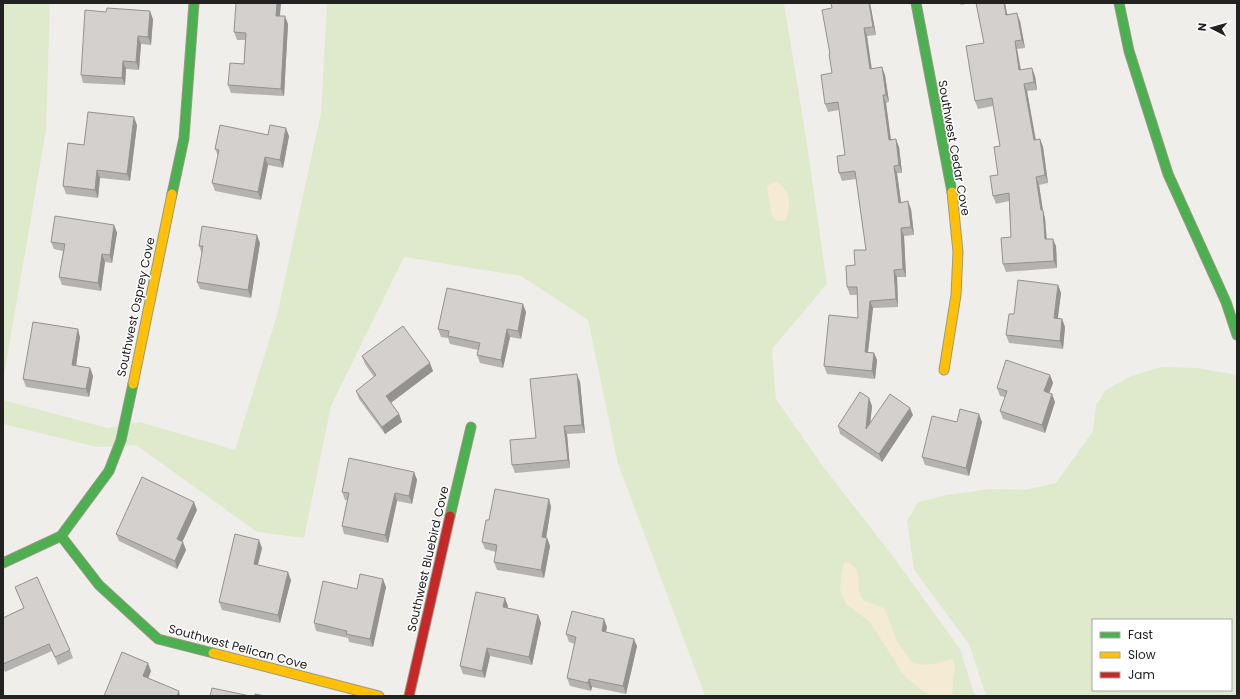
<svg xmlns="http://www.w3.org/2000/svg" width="1240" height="699" font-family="Poppins,sans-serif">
<rect width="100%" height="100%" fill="#f0eeeb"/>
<g fill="#dfeacd" fill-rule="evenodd">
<path d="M3 3H50L46 130 3 382Z"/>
<path d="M327 3H784L807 144 827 284 772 349 776 399 825 469 895 559 960 649 975 696H705L618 464 588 320 521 276 404 257 331 406 304 538 257 532 136 445 97 447 3 424V400L108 428 140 422 235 450 277 315 321 113Z"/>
<path d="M1161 367 1198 368 1237 375V696H986L969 644 914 570 907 521 918 502 948 495 989 489 1026 490 1056 483 1093 431 1096 405 1106 390 1129 377ZM1093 620H1231V690H1093Z"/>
</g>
<g fill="#f5ebd3">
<path d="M777 182C791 191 791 205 786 220L776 221 772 216 767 187 771 183Z"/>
<path d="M845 562C862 566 857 580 860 596L866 602 884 608 898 643 913 663C928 667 938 663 953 659L955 669 953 679 952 696H928L927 693 920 689 903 674 870 622 846 604 840 590 842 570Z"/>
</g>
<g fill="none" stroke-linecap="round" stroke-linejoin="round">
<defs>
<g id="fast">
<path d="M916 3 952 192"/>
<path d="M1119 3 1129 51 1168 174 1226 302 1237 335"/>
<path d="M172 194 184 138 194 3"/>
<path d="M450 516 471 427"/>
<path d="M61 536 99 585 158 639 213 653"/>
<path d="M3 563 61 536 109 471 121 440 133 384"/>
</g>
<g id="slow">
<path d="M944 370 956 295 958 252 952 192"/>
<path d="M133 384 172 194"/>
<path d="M213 653 379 696"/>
</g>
<path id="jam" d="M409 696 450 516"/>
</defs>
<use href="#fast" stroke="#999884" stroke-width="11"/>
<use href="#slow" stroke="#999884" stroke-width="11"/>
<use href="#jam" stroke="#999884" stroke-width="11"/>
<use href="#fast" stroke="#4caf50" stroke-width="9"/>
<use href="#slow" stroke="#ffc107" stroke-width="9"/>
<use href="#jam" stroke="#c62828" stroke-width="9"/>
</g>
<g fill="#b5b3b1">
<path d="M236 3H281L280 16 288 24 284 96 231 93 228 85 244 64 245 40H237L234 32Z"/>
<path d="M870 3 876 35 867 36 871 69 885 75 889 102 886 103 891 140 899 147 902 173H897L901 202 911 209 914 235 904 236 906 277H897L898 307 873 308 868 352 874 353 877 360 875 379 827 374 824 366 858 318 857 295H850L847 287 855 265 866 250 856 179 842 181 839 173 845 155 839 110 828 112 825 104 832 73 830 54 832 8Z"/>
<path d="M960 3H971L961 5Z"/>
<path d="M976 3H1005L1007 15 1020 21 1025 48 1017 49 1021 70 1035 76 1037 90 1027 91 1036 140 1040 139 1043 147 1048 183 1039 185 1043 211 1045 218 1047 239 1056 246 1057 268 1006 272 1003 264 1011 237 1009 201 996 204 993 196 998 175 1000 146 993 106 978 109 975 101 984 43Z"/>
<path d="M153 19 151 45 141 44 139 70 126 69 125 85 83 83 81 75Z"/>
<path d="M137 125 130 181 100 178 98 198 66 194 63 186 84 145Z"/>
<path d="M268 135 289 136 283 168 268 165 261 200 215 191 212 183 218 156 215 149Z"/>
<path d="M114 225 117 233 112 263 105 262 101 291 62 285 59 277 63 251 54 249 51 242Z"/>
<path d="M260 243 251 298 200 289 197 282 202 254 199 246Z"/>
<path d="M1058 285 1061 293 1057 318 1062 319 1065 327 1063 349 1009 343 1006 335 1014 314Z"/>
<path d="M526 312 521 339 510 337 503 368 480 363 477 355 478 350 450 344 448 338 441 337 438 329Z"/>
<path d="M80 337 76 366 90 368 93 376 89 397 26 387 23 379Z"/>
<path d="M362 356 433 371 391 403 399 414 402 422 385 434 359 399 356 391 374 377 365 364Z"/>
<path d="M1050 375 1053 383 1049 393 1052 394 1055 402 1045 433 1003 419 1000 411 1005 397 1000 396 997 388Z"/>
<path d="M580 382 585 433 567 434 570 468 515 473 512 465 536 438Z"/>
<path d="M872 406 870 422 913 415 882 462 840 434 838 426Z"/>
<path d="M957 422H982L969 476 925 465 922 457Z"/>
<path d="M414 472 417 480 412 504 397 501 388 543 344 534 342 526 347 500H345L342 492Z"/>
<path d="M549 499 551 507 546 538H547L550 546 544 578 497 570 494 562 496 552 485 549 482 542 489 520Z"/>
<path d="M197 510 182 542 186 550 177 569 119 541 116 534Z"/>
<path d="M262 548 258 565 291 580 280 623 222 610 219 602Z"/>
<path d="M15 587 70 650 73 658 58 665 52 651 5 672 3 667V618L24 608Z"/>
<path d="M386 587 373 647 349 642 348 638 316 631 314 623 357 589Z"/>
<path d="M508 606 507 608 538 615 541 623 532 665 490 656 485 678 463 674 460 666Z"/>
<path d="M607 627 606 632 637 646 626 694 592 687 591 691 570 686 567 678 575 644 569 642 566 634Z"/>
</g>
<g fill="#949290">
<path d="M277 3H281L279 23 276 16Z"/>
<path d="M869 3H870L876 35 873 27Z"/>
<path d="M1004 3H1005L1009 23 1006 15Z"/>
<path d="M150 11 153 19 151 45 148 37Z"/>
<path d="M1017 13 1020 21 1025 48 1022 40Z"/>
<path d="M285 16 288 24 284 96 281 89Z"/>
<path d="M864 28 867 36 873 77 870 69Z"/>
<path d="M138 36 141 44 139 70 136 62Z"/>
<path d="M1015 41 1017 49 1022 78 1019 70Z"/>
<path d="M123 61 126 69 125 85 122 78Z"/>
<path d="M882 67 885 75 889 102 886 95Z"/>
<path d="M1032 68 1035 76 1037 90 1034 82Z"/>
<path d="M1024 84 1027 91 1037 148 1034 140Z"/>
<path d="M883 95 886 103 892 148 889 140Z"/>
<path d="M134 117 137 125 130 181 127 174Z"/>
<path d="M286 128 289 136 283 168 280 160Z"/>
<path d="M896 139 899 147 902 173 899 165Z"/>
<path d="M1040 139 1043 147 1048 183 1045 175Z"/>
<path d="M265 157 268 165 261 200 258 192Z"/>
<path d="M894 166 897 173 902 210 899 203Z"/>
<path d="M97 170 100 178 98 198 95 190Z"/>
<path d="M1036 177 1039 185 1043 211 1045 218 1047 247 1045 239 1041 210Z"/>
<path d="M908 201 911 209 914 235 911 227Z"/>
<path d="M114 225 117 233 112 263 110 255Z"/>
<path d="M901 228 904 236 906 277 903 269Z"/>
<path d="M257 235 260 243 251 298 248 290Z"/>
<path d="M1053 239 1056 246 1057 268 1054 261Z"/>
<path d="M102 254 105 262 101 291 98 283Z"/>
<path d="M894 270 897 277 898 307 896 299Z"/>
<path d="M1058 285 1061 293 1057 326 1054 318Z"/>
<path d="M870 301 873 308 867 360 865 352Z"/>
<path d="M523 304 526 312 521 339 518 331Z"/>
<path d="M1062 319 1065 327 1063 349 1060 341Z"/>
<path d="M78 329 80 337 75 373 72 365Z"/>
<path d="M507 329 510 337 503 368 501 360Z"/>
<path d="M874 353 877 360 875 379 872 371Z"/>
<path d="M430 363 433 371 389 404 386 396Z"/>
<path d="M90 368 93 376 89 397 86 389Z"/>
<path d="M577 374 580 382 585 433 582 425Z"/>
<path d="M1050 375 1053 383 1047 399 1044 391Z"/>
<path d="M1052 394 1055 402 1045 433 1042 425Z"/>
<path d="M869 398 872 406 869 437 866 429Z"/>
<path d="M910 408 913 415 882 462 879 454Z"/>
<path d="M399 414 402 422 385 434 382 427Z"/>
<path d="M979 414 982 422 969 476 966 468Z"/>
<path d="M564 426 567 434 570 468 568 460Z"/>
<path d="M414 472 417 480 412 504 409 496Z"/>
<path d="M395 493 397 501 388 543 385 535Z"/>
<path d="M549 499 551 507 545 545 542 537Z"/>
<path d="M194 502 197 510 180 547 177 539Z"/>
<path d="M547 538 550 546 544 578 541 570Z"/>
<path d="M259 540 262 548 256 572 254 564Z"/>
<path d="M183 542 186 550 177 569 175 561Z"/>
<path d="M288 572 291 580 280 623 278 615Z"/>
<path d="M383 579 386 587 373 647 370 639Z"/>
<path d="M505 598 508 606 506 615 503 607Z"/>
<path d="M538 615 541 623 532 665 529 657Z"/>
<path d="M604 619 607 627 604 639 602 631Z"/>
<path d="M634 639 637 646 626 694 623 686Z"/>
<path d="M487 648 490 656 485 678 482 671Z"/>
<path d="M148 663 151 671 146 684 143 676Z"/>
<path d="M589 679 592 687 591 691 588 683Z"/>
<path d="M179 691 180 696H177Z"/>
</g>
<g fill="#d3d0ce" stroke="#949290">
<path d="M236 3H277L276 16H285L281 89 228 85 230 63 244 64 246 33 234 32Z"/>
<path d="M831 3H869L873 27 864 28 870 69 882 67 886 95H883L889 140 896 139 899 165 894 166 899 203 908 201 911 227 901 228 903 269 894 270 896 299 870 301 865 352 874 353 872 371 824 366 829 315 858 318 857 287H847L846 266 855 265 854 250H866L855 171 839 173 837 156 845 155 838 102 825 104 821 75 832 73 829 54H830L822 10 832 8Z"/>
<path d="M976 3H1004L1006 15 1017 13 1022 40 1015 41 1019 70 1032 68 1034 82 1024 84 1034 140 1040 139 1045 175 1036 177 1041 210H1043L1045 239H1053L1054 261 1003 264 1001 238 1011 237 1009 193 993 196 990 176 998 175 994 147 1000 146 992 98 975 101 966 46 984 43Z"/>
<path d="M107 8 150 11 148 37 138 36 136 62 123 61 122 78 81 75 85 10 106 12Z"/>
<path d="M88 112 134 117 127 174 97 170 95 190 63 186 68 143 84 145Z"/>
<path d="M220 125 268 135 270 125 286 128 280 160 265 157 258 192 212 183 219 150 215 149Z"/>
<path d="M55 216 114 225 110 255 102 254 98 283 59 277 65 244 51 242Z"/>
<path d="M202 226 257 235 248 290 197 282 203 246H199Z"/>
<path d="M1018 280 1058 285 1054 318 1062 319 1060 341 1006 335 1009 314H1014Z"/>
<path d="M447 288 523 304 518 331 507 329 501 360 477 355 480 343 448 336 449 331 438 329Z"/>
<path d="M33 322 78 329 72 365 90 368 86 389 23 379Z"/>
<path d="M403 326 430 363 386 396 399 414 382 427 356 391 376 375 362 356Z"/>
<path d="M1006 360 1050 375 1044 391 1052 394 1042 425 1000 411 1007 391 997 388Z"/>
<path d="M577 374 582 425 564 426 568 460 512 465 510 440 536 438 530 379Z"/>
<path d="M860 392 869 398 866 429 890 394 910 408 879 454 838 426Z"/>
<path d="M960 409 979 414 966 468 922 457 932 416 957 422Z"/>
<path d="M349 458 414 472 409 496 395 493 385 535 342 526 349 493 342 492Z"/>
<path d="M142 477 194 502 177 539 183 542 175 561 116 534Z"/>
<path d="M495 489 549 499 542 537 547 538 541 570 494 562 497 545 482 542 486 520H489Z"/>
<path d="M235 534 259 540 254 564 288 572 278 615 219 602Z"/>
<path d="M360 574 383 579 370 639 346 634 347 631 314 623 323 581 357 589Z"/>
<path d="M37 577 70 650 55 657 49 644 3 664V618L24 608 15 587Z"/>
<path d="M476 592 505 598 503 607 538 615 529 657 487 648 482 671 460 666Z"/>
<path d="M572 611 604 619 602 631 634 639 623 686 589 679 588 683 567 678 576 637 566 634Z"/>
<path d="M122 652 148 663 143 676 179 691 177 696H104Z"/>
<path d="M212 688 250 696H210Z"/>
<path d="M255 694 265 696H255Z"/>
</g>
<g text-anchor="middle" stroke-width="3" stroke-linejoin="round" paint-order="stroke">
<g font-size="12" fill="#222" stroke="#fff">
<text transform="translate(954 148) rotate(80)" y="4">Southwest Cedar Cove</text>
<text transform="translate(136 307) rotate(-78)" y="4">Southwest Osprey Cove</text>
<text transform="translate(428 559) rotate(-77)" y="4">Southwest Bluebird Cove</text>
<text transform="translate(238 647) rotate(15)" y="4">Southwest Pelican Cove</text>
</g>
</g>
<rect width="1240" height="699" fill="none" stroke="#222222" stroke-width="8"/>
<rect x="1092" y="619" width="140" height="72" fill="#ffffff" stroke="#a7a7a7"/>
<rect x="1100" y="632" width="20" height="6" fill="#4caf50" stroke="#a7a7a7"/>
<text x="1128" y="639" font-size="12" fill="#222222">Fast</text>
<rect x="1100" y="652" width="20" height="6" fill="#ffc107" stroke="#a7a7a7"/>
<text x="1128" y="659" font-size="12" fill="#222222">Slow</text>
<rect x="1100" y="672" width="20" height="6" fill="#c62828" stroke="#a7a7a7"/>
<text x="1128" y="679" font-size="12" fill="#222222">Jam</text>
<g transform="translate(1212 28) rotate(276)" stroke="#ffffff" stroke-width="3" paint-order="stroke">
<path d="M0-3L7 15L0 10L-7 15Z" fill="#222222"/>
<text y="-6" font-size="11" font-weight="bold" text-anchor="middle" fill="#222222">N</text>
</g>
</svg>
